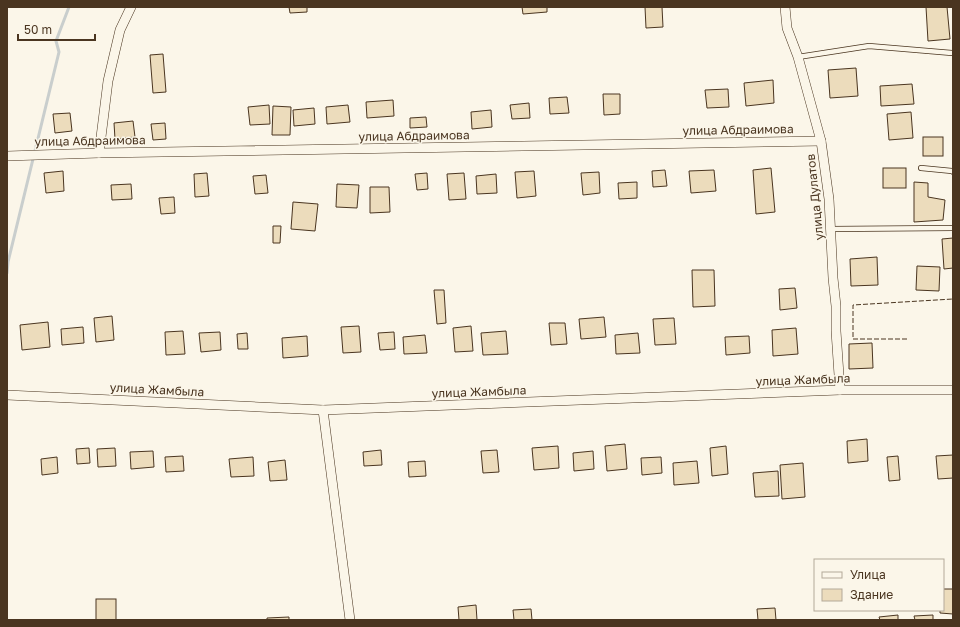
<svg xmlns="http://www.w3.org/2000/svg" width="960" height="627" font-family="'Golos Text',sans-serif">
<rect width="100%" height="100%" fill="#fbf6e9"/>
<g fill="none" stroke-linecap="round" stroke-linejoin="round">
<path stroke="#c9cecd" stroke-width="3" d="M7 273 8 262 59 52 56 41 69 7"/>
</g>
<g fill="#ecdcbc" stroke="#4a3520">
<path d="M289 7H307V12L290 13Z"/>
<path d="M522 7H547V12L523 14Z"/>
<path d="M645 7H662L663 27 646 28Z"/>
<path d="M926 7H947L950 39 928 41Z"/>
<path d="M163 54 166 92 153 93 150 55Z"/>
<path d="M856 68 858 96 830 98 828 70Z"/>
<path d="M773 80 774 103 746 106 744 83Z"/>
<path d="M912 84 914 104 881 106 880 86Z"/>
<path d="M728 89 729 107 707 108 705 90Z"/>
<path d="M603 94H620V114L604 115Z"/>
<path d="M567 97 569 113 550 114 549 98Z"/>
<path d="M393 100 394 116 367 118 366 102Z"/>
<path d="M529 103 530 118 512 119 510 105Z"/>
<path d="M269 105 270 124 250 125 248 107Z"/>
<path d="M348 105 350 122 327 124 326 107Z"/>
<path d="M273 106 291 107 290 135H272Z"/>
<path d="M314 108 315 124 294 126 293 110Z"/>
<path d="M491 110 492 127 472 129 471 112Z"/>
<path d="M911 112 913 138 889 140 887 114Z"/>
<path d="M70 113 72 131 55 133 53 114Z"/>
<path d="M426 117 427 127 410 128V118Z"/>
<path d="M133 121 135 137 115 139 114 123Z"/>
<path d="M165 123 166 139 153 140 151 124Z"/>
<rect x="923" y="137" width="20" height="19"/>
<path d="M771 168 775 212 756 214 753 170Z"/>
<rect x="883" y="168" width="23" height="20"/>
<path d="M665 170 667 186 653 187 652 171Z"/>
<path d="M714 170 716 191 691 193 689 171Z"/>
<path d="M63 171 64 191 46 193 44 173Z"/>
<path d="M534 171 536 196 517 198 515 172Z"/>
<path d="M599 172 600 193 583 195 581 173Z"/>
<path d="M207 173 209 196 195 197 194 174Z"/>
<path d="M427 173 428 189 417 190 415 174Z"/>
<path d="M464 173 466 199 449 200 447 174Z"/>
<path d="M496 174 497 193 477 194 476 176Z"/>
<path d="M266 175 268 193 255 194 253 176Z"/>
<path d="M637 182V198L619 199 618 183Z"/>
<path d="M914 182 928 183V197L945 200 943 220 914 222Z"/>
<path d="M131 184 132 199 112 200 111 185Z"/>
<path d="M337 184 359 185 357 208 336 207Z"/>
<path d="M370 187H389L390 212 370 213Z"/>
<path d="M174 197 175 213 161 214 159 198Z"/>
<path d="M293 202 318 204 315 231 291 229Z"/>
<path d="M273 226H281L280 243H273Z"/>
<path d="M953 238V268L944 269 942 239Z"/>
<path d="M877 257 878 285 851 286 850 259Z"/>
<path d="M917 266 940 267 939 291 916 290Z"/>
<path d="M692 270H714L715 306 693 307Z"/>
<path d="M795 288 797 308 780 310 779 289Z"/>
<path d="M434 290H444L446 323 437 324Z"/>
<path d="M112 316 114 340 96 342 94 318Z"/>
<path d="M604 317 606 337 581 339 579 319Z"/>
<path d="M674 318 676 344 655 345 653 319Z"/>
<path d="M48 322 50 347 22 350 20 325Z"/>
<path d="M549 323H565L567 344 551 345Z"/>
<path d="M359 326 361 352 343 353 341 327Z"/>
<path d="M471 326 473 351 455 352 453 328Z"/>
<path d="M83 327 84 343 62 345 61 329Z"/>
<path d="M796 328 798 354 773 356 772 330Z"/>
<path d="M183 331 185 354 166 355 165 332Z"/>
<path d="M506 331 508 354 483 355 481 333Z"/>
<path d="M220 332 221 350 201 352 199 333Z"/>
<path d="M394 332 395 349 380 350 378 333Z"/>
<path d="M247 333 248 349H238L237 334Z"/>
<path d="M638 333 640 353 616 354 615 335Z"/>
<path d="M425 335 427 353 404 354 403 337Z"/>
<path d="M307 336 308 356 283 358 282 338Z"/>
<path d="M749 336 750 353 726 355 725 337Z"/>
<path d="M872 343 873 368 849 369V344Z"/>
<path d="M867 439 868 461 848 463 847 441Z"/>
<path d="M625 444 627 469 607 471 605 446Z"/>
<path d="M558 446 559 468 534 470 532 448Z"/>
<path d="M726 446 728 474 712 476 710 448Z"/>
<path d="M89 448 90 463 77 464 76 449Z"/>
<path d="M115 448 116 466 98 467 97 449Z"/>
<path d="M381 450 382 465 364 466 363 452Z"/>
<path d="M497 450 499 472 483 473 481 451Z"/>
<path d="M153 451 154 467 131 469 130 452Z"/>
<path d="M593 451 594 469 574 471 573 453Z"/>
<path d="M953 455V478L938 479 936 456Z"/>
<path d="M183 456 184 471 166 472 165 457Z"/>
<path d="M898 456 900 480 889 481 887 457Z"/>
<path d="M57 457 58 473 42 475 41 459Z"/>
<path d="M253 457 254 476 231 477 229 459Z"/>
<path d="M661 457 662 473 642 475 641 458Z"/>
<path d="M285 460 287 480 270 481 268 462Z"/>
<path d="M425 461 426 476 409 477 408 462Z"/>
<path d="M697 461 699 483 674 485 673 463Z"/>
<path d="M803 463 805 497 782 499 780 465Z"/>
<path d="M778 471 779 496 755 497 753 473Z"/>
<path d="M943 589H953V614L940 613V610H943Z"/>
<rect x="96" y="599" width="20" height="21"/>
<path d="M476 605 477 620H459L458 607Z"/>
<path d="M775 608 776 620H758L757 609Z"/>
<path d="M531 609 532 620H514L513 610Z"/>
<path d="M898 615V620H880L879 617Z"/>
<path d="M933 615V620H915L914 616Z"/>
<path d="M289 617V620H267V618Z"/>
</g>
<g fill="none" stroke-linecap="round" stroke-linejoin="round">
<defs>
<g id="lane">
<path d="M798 57 869 46 952 53"/>
<path d="M921 168 952 171 953 172"/>
<path d="M830 229 953 228"/>
</g>
<g id="street">
<path d="M785 7 787 28 798 57 821 141 829 199 833 278 836 306V331L840 390"/>
<path d="M99 153 108 81 120 30 131 7"/>
<path d="M7 156 99 153 821 141"/>
<path d="M7 395 323 410 840 390H953"/>
<path d="M323 410 350 620"/>
</g>
</defs>
<use href="#lane" stroke="#4a3520" stroke-width="6"/>
<use href="#street" stroke="#4a3520" stroke-width="10"/>
<use href="#lane" stroke="#fbf6e9" stroke-width="4.5"/>
<use href="#street" stroke="#fbf6e9" stroke-width="9"/>
<path stroke="#4a3520" stroke-width="1" stroke-dasharray="5 2" stroke-linecap="butt" d="M907 339H853V305L953 299"/>
</g>
<g text-anchor="middle" stroke-width="3" stroke-linejoin="round" paint-order="stroke">
<g font-size="12" fill="#4a3520" stroke="#fbf6e9">
<text transform="translate(738 130) rotate(-1)" y="4">улица Абдраимова</text>
<text transform="translate(414 136) rotate(-1)" y="4">улица Абдраимова</text>
<text transform="translate(90 141) rotate(-1)" y="4">улица Абдраимова</text>
<text transform="translate(815 197) rotate(-96)" y="4">улица Дулатов</text>
<text transform="translate(803 380) rotate(-2)" y="4">улица Жамбыла</text>
<text transform="translate(157 390) rotate(3)" y="4">улица Жамбыла</text>
<text transform="translate(479 392) rotate(-2)" y="4">улица Жамбыла</text>
</g>
</g>
<rect width="960" height="627" fill="none" stroke="#4a3520" stroke-width="16"/>
<rect x="814" y="559" width="130" height="52" fill="#fbf6e9" stroke="#b4a999"/>
<rect x="822" y="572" width="20" height="6" fill="#fbf6e9" stroke="#b4a999"/>
<text x="850" y="579" font-size="12" fill="#4a3520">Улица</text>
<rect x="822" y="589" width="20" height="12" fill="#ecdcbc" stroke="#b4a999"/>
<text x="850" y="599" font-size="12" fill="#4a3520">Здание</text>
<path d="M18 34v6h77v-6" fill="none" stroke="#4a3520" stroke-width="2"/>
<text x="24" y="34" font-size="12" fill="#4a3520" stroke="#fbf6e9" stroke-width="3" paint-order="stroke">50 m</text>
</svg>
